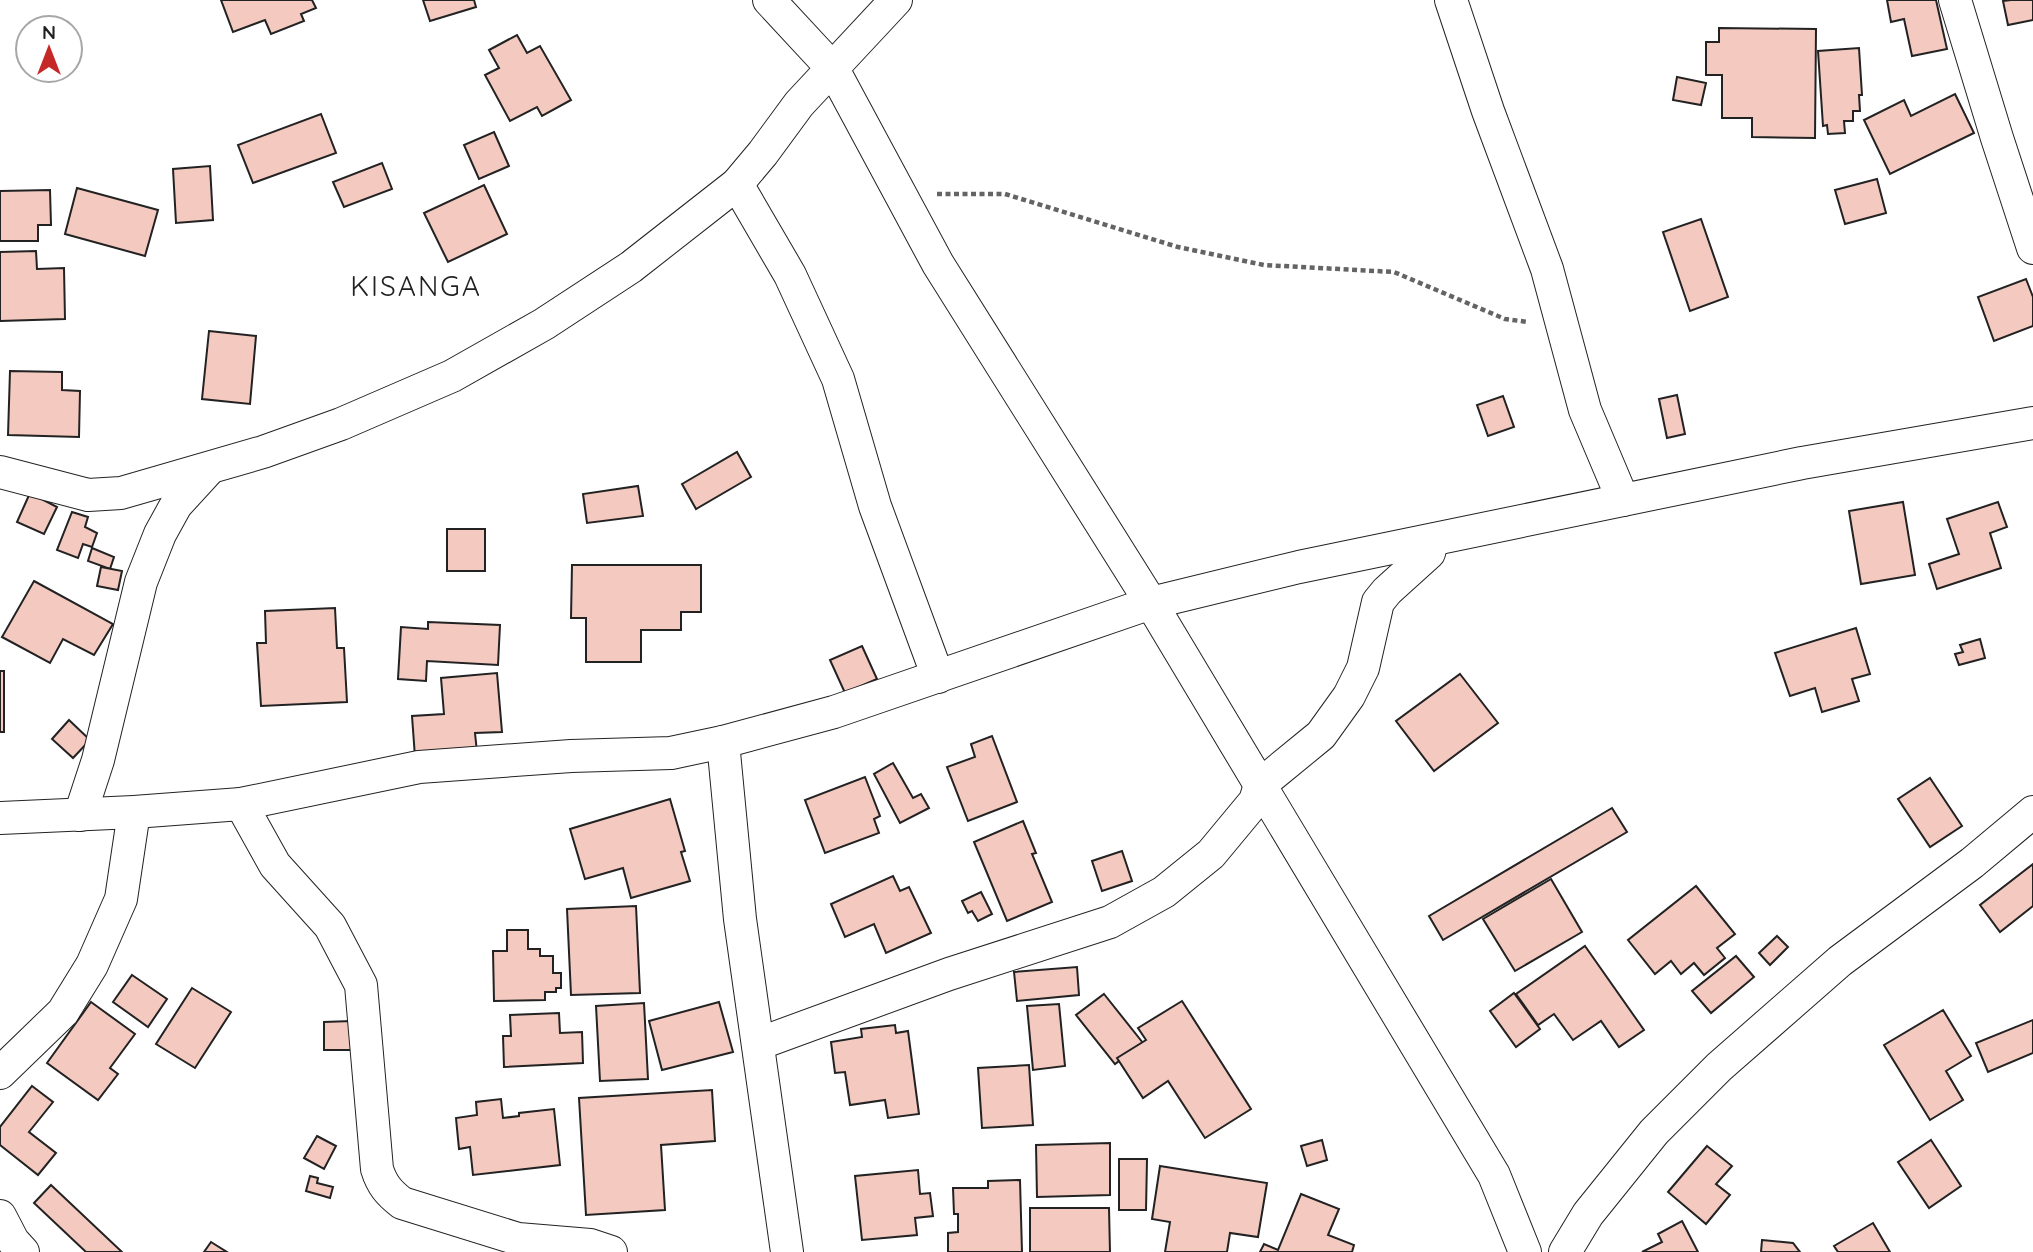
<svg xmlns="http://www.w3.org/2000/svg" width="2033" height="1252" font-family="Quicksand,sans-serif">
<rect width="100%" height="100%" fill="#fff"/>
<g fill="#f3c9c0" stroke="#222" stroke-width="2">
<path d="M221 0H312L316 8 301 14 304 21 271 34 265 20 233 32Z"/>
<path d="M423 0H474L476 7 430 21Z"/>
<path d="M1887 0H1936L1947 49 1912 56 1904 19 1891 22Z"/>
<path d="M2011 0H2033V20L2008 25 2003 1Z"/>
<path d="M1719 28 1816 29 1815 138 1752 137V118H1722V75H1706V42H1719Z"/>
<path d="M517 35 527 53 540 46 571 100 542 116 537 107 510 121 485 75 499 68 489 50Z"/>
<path d="M1859 48 1862 95H1859L1860 111H1853V121H1844L1845 133 1828 134 1827 125 1823 126 1818 51Z"/>
<path d="M1677 77 1706 83 1701 105 1673 100Z"/>
<path d="M1955 94 1974 133 1890 174 1864 120 1904 100 1911 116Z"/>
<path d="M321 114 336 153 253 183 238 145Z"/>
<path d="M494 132 509 166 479 179 464 145Z"/>
<path d="M382 163 392 189 344 207 333 182Z"/>
<path d="M210 166 213 220 176 223 173 169Z"/>
<path d="M1877 179 1886 213 1845 224 1835 190Z"/>
<path d="M484 185 507 234 448 262 424 213Z"/>
<path d="M77 188 158 210 145 256 65 234Z"/>
<path d="M50 190 51 225H38V241H0V191Z"/>
<path d="M1701 219 1728 297 1690 311 1663 232Z"/>
<path d="M36 251 37 269 64 268 65 319 0 321V252Z"/>
<path d="M2026 279 2033 297V326L1994 341 1978 297Z"/>
<path d="M209 331 256 336 250 404 202 399Z"/>
<path d="M10 371 62 372V390L80 391 79 437 8 435Z"/>
<path d="M1677 395 1685 434 1667 438 1659 399Z"/>
<path d="M1503 396 1514 427 1488 436 1477 405Z"/>
<path d="M737 452 751 477 696 509 682 484Z"/>
<path d="M638 486 643 516 587 523 583 494Z"/>
<path d="M30 493 57 507 44 534 17 522Z"/>
<path d="M1903 502 1915 575 1861 584 1849 511Z"/>
<path d="M1998 502 2007 527 1990 533 2001 568 1937 589 1929 564 1959 554 1947 519Z"/>
<path d="M72 512 88 517 85 527 97 533 92 547 83 544 78 558 57 550Z"/>
<rect x="447" y="529" width="38" height="42"/>
<path d="M92 548 114 557 110 569 88 561Z"/>
<path d="M572 565H701V612H681V630H641V662H586V618H571Z"/>
<path d="M101 567 122 571 118 590 97 586Z"/>
<path d="M34 581 113 624 94 655 63 639 50 663 2 637Z"/>
<path d="M335 608 337 648H344L347 702 261 706 257 643H266L265 611Z"/>
<path d="M428 622 500 625 498 665 427 661 426 681 398 679 401 627 428 629Z"/>
<path d="M1856 628 1870 674 1852 679 1859 701 1822 712 1815 688 1790 696 1775 653Z"/>
<path d="M1980 639 1985 658 1959 665 1955 654 1963 652 1960 645Z"/>
<path d="M862 646 877 679 845 693 830 660Z"/>
<rect x="0" y="671" width="4" height="61"/>
<path d="M497 673 502 732 475 733 477 752 415 757 412 716 444 714 441 678Z"/>
<path d="M1460 674 1498 723 1434 771 1396 721Z"/>
<path d="M69 720 90 740 73 758 52 739Z"/>
<path d="M992 736 1017 802 968 821 947 767 975 757 971 744Z"/>
<path d="M893 763 913 798 921 794 929 808 900 823 874 774Z"/>
<path d="M865 777 880 816 874 819 879 833 825 853 805 800Z"/>
<path d="M1930 778 1962 826 1930 847 1898 799Z"/>
<path d="M670 799 685 851 681 852 690 881 631 898 623 868 585 879 570 829Z"/>
<path d="M1612 808 1627 832 1443 940 1429 916Z"/>
<path d="M1023 821 1036 853 1032 854 1052 902 1007 921 974 842Z"/>
<path d="M1122 851 1132 881 1102 891 1092 861Z"/>
<path d="M2033 864V906L2000 932 1980 905Z"/>
<path d="M893 876 900 891 909 887 931 933 886 953 874 924 845 937 831 904Z"/>
<path d="M1551 879 1582 932 1515 971 1483 919Z"/>
<path d="M1696 886 1735 934 1717 948 1725 958 1704 975 1694 963 1681 974 1671 961 1655 974 1628 940Z"/>
<path d="M981 892 992 914 978 921 972 911 968 913 962 901Z"/>
<path d="M636 906 640 993 571 995 567 909Z"/>
<path d="M507 930H528V949H540V956H553V973H561V988H556V992H545V1000L494 1001 493 951H507Z"/>
<path d="M1777 936 1788 947 1770 965 1759 953Z"/>
<path d="M1585 946 1644 1030 1619 1047 1601 1021 1573 1040 1554 1014 1538 1025 1516 994Z"/>
<path d="M1736 956 1754 977 1711 1013 1692 991Z"/>
<path d="M1077 967 1079 995 1017 1001 1014 972Z"/>
<path d="M132 975 167 999 148 1027 113 1002Z"/>
<path d="M192 988 231 1012 195 1068 156 1044Z"/>
<path d="M1514 993 1540 1029 1516 1047 1490 1011Z"/>
<path d="M1104 994 1143 1043 1115 1064 1076 1015Z"/>
<path d="M1182 1001 1251 1109 1205 1138 1168 1081 1143 1098 1117 1058 1146 1040 1138 1028Z"/>
<path d="M91 1002 135 1034 110 1068 118 1074 98 1100 47 1063Z"/>
<path d="M719 1002 733 1052 662 1070 649 1021Z"/>
<path d="M644 1003 648 1079 600 1081 596 1006Z"/>
<path d="M1059 1004 1065 1066 1033 1070 1027 1006Z"/>
<path d="M1943 1010 1971 1056 1946 1071 1963 1100 1930 1120 1884 1045Z"/>
<path d="M559 1013 560 1033 582 1032 583 1063 504 1067 503 1036H511L510 1015Z"/>
<path d="M2033 1020V1053L1988 1072 1976 1043Z"/>
<path d="M351 1021V1050H324V1022Z"/>
<path d="M895 1025 896 1033 908 1031 919 1114 888 1118 885 1100 850 1105 845 1072 835 1073 831 1042 862 1037 861 1029Z"/>
<path d="M1029 1065 1033 1125 982 1128 978 1068Z"/>
<path d="M32 1086 53 1102 29 1132 56 1153 38 1175 0 1145V1127Z"/>
<path d="M712 1090 715 1141 661 1145 665 1210 586 1215 579 1098Z"/>
<path d="M501 1099 503 1118 519 1116V1113L554 1109 560 1165 473 1175 470 1147 459 1149 456 1118 477 1115 476 1102Z"/>
<path d="M317 1136 336 1146 324 1169 304 1158Z"/>
<path d="M1322 1140 1327 1160 1307 1166 1301 1146Z"/>
<path d="M1931 1140 1961 1186 1929 1208 1898 1162Z"/>
<path d="M1110 1143V1195L1037 1197 1036 1145Z"/>
<path d="M1707 1146 1732 1166 1716 1184 1730 1195 1706 1224 1668 1192Z"/>
<path d="M1119 1159H1147L1146 1210H1119Z"/>
<path d="M1160 1166 1267 1183 1258 1237 1230 1233 1227 1252H1165L1170 1222 1152 1219Z"/>
<path d="M918 1170 920 1194 930 1193 933 1216 915 1218 917 1235 862 1240 855 1176Z"/>
<path d="M310 1176 318 1178 317 1183 333 1187 330 1198 306 1191Z"/>
<path d="M1020 1180 1022 1252H948V1233L958 1232V1214H954L953 1188H988V1181Z"/>
<path d="M51 1185 122 1252H86L34 1203Z"/>
<path d="M1301 1194 1339 1209 1328 1235 1354 1245 1352 1252H1260L1264 1244 1278 1250Z"/>
<path d="M1030 1208H1109L1110 1252H1030Z"/>
<path d="M1682 1221 1698 1252H1642L1662 1242 1658 1234Z"/>
<path d="M1873 1223 1890 1252H1838L1834 1246Z"/>
<path d="M1762 1240 1793 1243 1800 1252H1761Z"/>
<path d="M211 1242 227 1252H204Z"/>
</g>
<g fill="none" stroke-linecap="round" stroke-linejoin="round">
<defs>
<g id="minor">
<path d="M769 0 833 69 938 264 1151 603 1494 1175 1525 1252"/>
<path d="M1451 0 1488 111 1547 269 1585 410 1623 500"/>
<path d="M1955 0 1997 138 2033 248"/>
<path d="M737 184 790 275 838 379 875 506 938 677"/>
<path d="M0 472 88 495 121 493 263 452 341 424 452 376 544 324 631 267 737 184 763 153 799 104 896 0"/>
<path d="M723 742 740 919 787 1252"/>
<path d="M241 804 275 865 330 926 361 985 377 1169C382 1185 389 1193 402 1203L518 1239 590 1245 611 1252"/>
<path d="M80 815 98 760 141 582 160 534 176 505 209 469"/>
<path d="M0 818 134 812 241 804 419 767 571 756 671 753 723 742 834 712 1151 603 1299 567 1802 463 2033 423"/>
<path d="M758 1044 949 974 1110 922 1164 892 1211 854 1255 801 1260 785 1321 735 1349 696 1363 668 1378 602 1387 591 1429 553 1432 541"/>
<path d="M0 1073 63 1012 92 965 121 899 134 812"/>
<path d="M0 1216 13 1241 23 1252"/>
<path d="M1565 1252 1588 1214 1654 1132 1719 1067 1840 961 1972 863 2033 812"/>
</g>
</defs>
<use href="#minor" stroke="#222" stroke-width="34"/>
<path stroke="#646464" stroke-width="4.5" stroke-dasharray="5 3.5" stroke-linecap="butt" d="M937 194H1005L1178 247 1264 265 1394 272 1505 319 1528 322"/>
<use href="#minor" stroke="#fff" stroke-width="32"/>
</g>
<g text-anchor="middle" stroke-width="5" stroke-linejoin="round" paint-order="stroke">
<g font-size="28" letter-spacing="2" fill="#222" stroke="#fff">
<text x="416" y="296">KISANGA</text>
</g>
</g>
<g transform="translate(49 49)"><circle r="33" fill="#ffffff" stroke="#a7a7a7" stroke-width="2"/>
<path d="M0-5L12 26L0 18L-12 26Z" fill="#c62828"/>
<text y="-10" font-size="19" font-weight="bold" text-anchor="middle" fill="#222222">N</text>
</g>
</svg>
